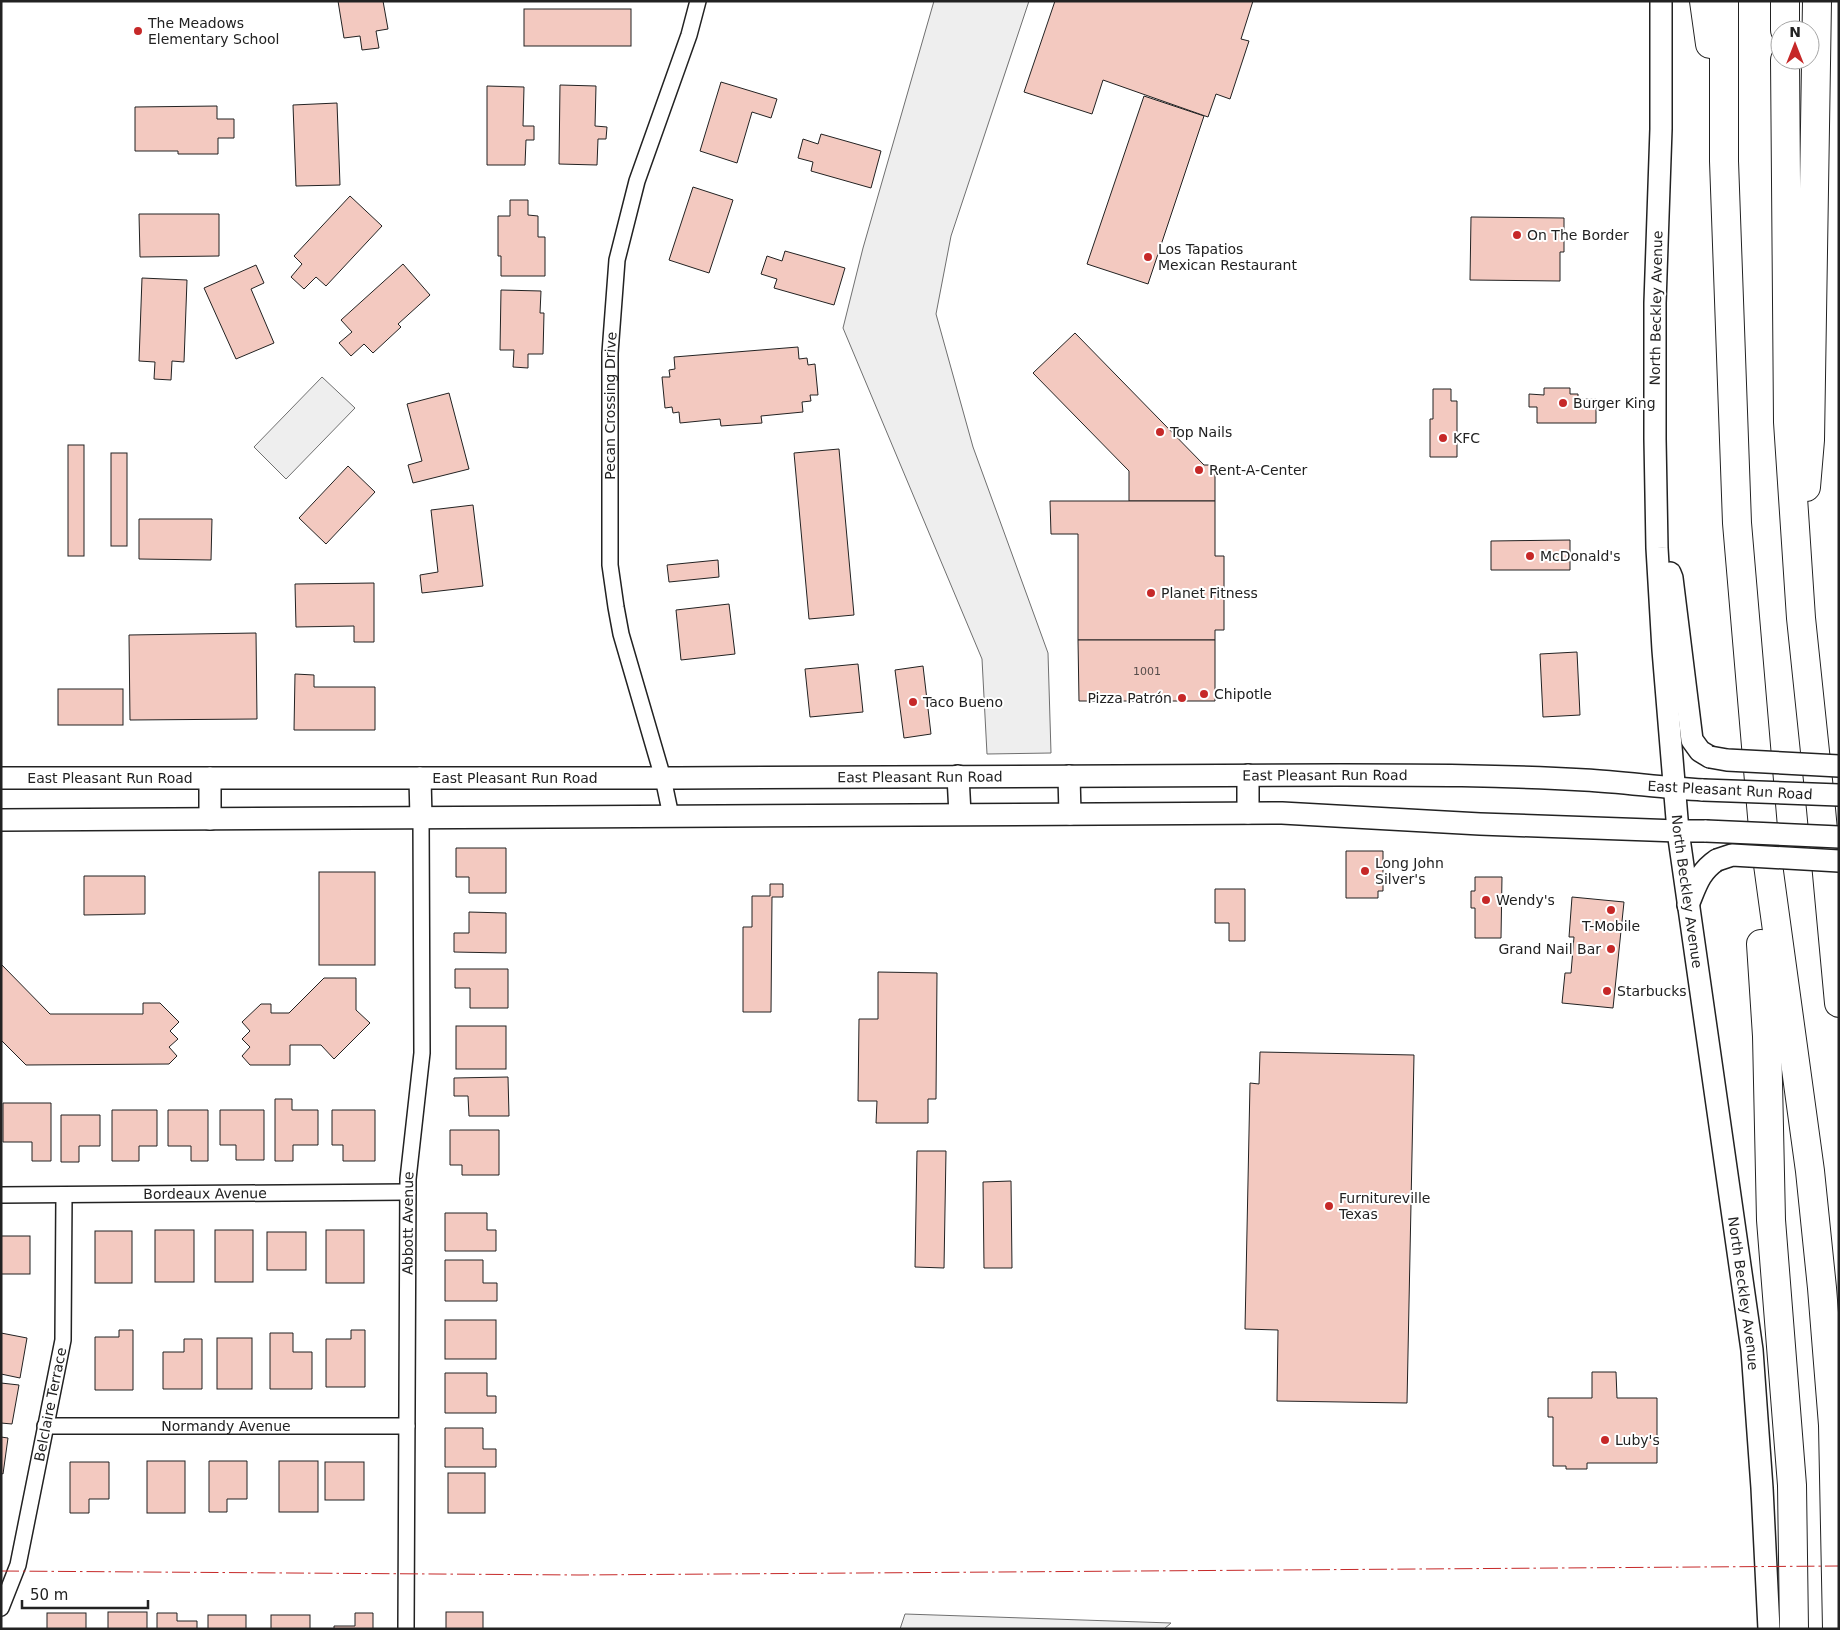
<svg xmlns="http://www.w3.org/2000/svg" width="1840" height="1630" font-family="'DejaVu Sans',sans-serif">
<rect width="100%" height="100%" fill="#fff"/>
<g fill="#eee" stroke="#6f6f6f">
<path d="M934 1H1029L951 236 936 314 973 447 1048 653 1051 753 987 754 982 659 843 328 863 248Z"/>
<path d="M322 377 355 408 286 479 254 447Z"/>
<path d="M905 1614 1171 1623 1164 1629H900Z"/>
</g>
<g fill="#f3c9c0" stroke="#222">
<path d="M338 1H383L388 29 376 31 379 48 362 50 360 36 344 38Z"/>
<path d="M1055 1H1253L1241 39 1249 41 1230 99 1216 94 1208 117 1103 80 1092 114 1024 92Z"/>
<rect x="524" y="9" width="107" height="37"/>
<path d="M721 82 777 99 771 118 752 112 737 163 700 151Z"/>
<path d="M560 85 596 86 595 126 607 127 606 139H598L597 165 559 164Z"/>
<path d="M487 86 524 87 523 126H534V140H526L525 165H487Z"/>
<path d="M1144 96 1204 116 1148 284 1087 264Z"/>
<path d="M337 103 340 185 296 186 293 105Z"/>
<path d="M217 106V119H234V138H218V154H178V151H135V107Z"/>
<path d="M821 134 881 151 871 188 811 171 813 162 798 158 803 139 818 144Z"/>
<path d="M693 187 733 200 709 273 669 260Z"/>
<path d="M350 196 382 226 326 286 316 277 304 289 291 277 302 264 294 256Z"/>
<path d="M510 200H528V215L538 216V237H545V276H501V256H498V216H510Z"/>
<path d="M139 214H219V256L140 257Z"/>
<path d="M1471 217 1564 218V252H1560V281L1470 280Z"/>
<path d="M785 251 845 268 834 305 774 288 777 279 761 274 767 256 782 261Z"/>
<path d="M403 264 430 295 398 324 401 327 373 353 364 344 351 356 339 343 352 332 341 320Z"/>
<path d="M256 265 264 283 251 289 274 343 236 359 204 288Z"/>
<path d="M142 278 187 280 184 362 172 361 171 380 154 379 155 362 139 361Z"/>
<path d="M501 290 541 291 540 313H544L543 354H528V368L513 367 514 350H500Z"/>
<path d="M1075 333 1204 465H1215V501H1129V471L1033 373Z"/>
<path d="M798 347 799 359 807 358 808 365 815 364 818 395H810L811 401 802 402 803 412 761 416 762 423 721 426 720 419 680 423 679 412 673 413 672 407 665 408 662 377H670L669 370 675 369 674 357Z"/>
<path d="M1544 388H1570V394H1578V399H1596V423H1537V407H1529V394L1544 395Z"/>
<path d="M1433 389H1451V401H1457V457H1430V419H1433Z"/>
<path d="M449 393 469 469 413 483 408 465 422 461 407 404Z"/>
<rect x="68" y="445" width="16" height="111"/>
<path d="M839 449 854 615 809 619 794 453Z"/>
<rect x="111" y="453" width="16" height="93"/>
<path d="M348 466 375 492 326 544 299 518Z"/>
<path d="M1050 501H1215V556H1224V630H1215V640H1078V534H1051Z"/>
<path d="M473 505 483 586 422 593 420 575 438 572 431 510Z"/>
<path d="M139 519H212L211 560 139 559Z"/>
<path d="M1570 540V570H1491V541Z"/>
<path d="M718 560 719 577 669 582 667 565Z"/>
<path d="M374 583V642H354V626L296 627 295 584Z"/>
<path d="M729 604 735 654 681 660 676 610Z"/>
<path d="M256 633 257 719 130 720 129 635Z"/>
<path d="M1078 640H1215V701H1079Z"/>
<path d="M1577 652 1580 715 1543 717 1540 654Z"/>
<path d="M858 664 863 712 810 717 805 669Z"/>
<path d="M923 666 931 734 904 738 895 670Z"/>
<path d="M295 674 314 675V687H375V730H294Z"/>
<rect x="58" y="689" width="65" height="36"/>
<path d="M456 848H506V893H469V877H456Z"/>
<path d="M1346 851H1383V891H1378V898H1346Z"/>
<rect x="319" y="872" width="56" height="93"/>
<path d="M84 876H145V914L84 915Z"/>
<path d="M1475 877H1502L1501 938H1475V908H1471V891H1475Z"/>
<path d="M770 884H783V897H772L771 1012H743V927H752V896H770Z"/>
<path d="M1215 889H1245V941H1229V923H1215Z"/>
<path d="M1572 897 1624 902 1613 1008 1562 1003 1565 973H1571L1574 937H1569Z"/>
<path d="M469 912 506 913V953L454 952V933H469Z"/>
<path d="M1 964 50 1014H143V1003H160L179 1022 170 1031 178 1039 169 1047 177 1056 169 1064 26 1065 1 1040Z"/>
<path d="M455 969H508V1008H470V988H455Z"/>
<path d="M878 972 937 973 936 1099H928V1123H876L877 1101H858L859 1019H878Z"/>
<path d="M324 978H356V1010L370 1023 334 1059 321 1045H290V1065H250L242 1056 250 1047 242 1039 250 1031 242 1022 261 1004H271V1013H289Z"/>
<rect x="456" y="1026" width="50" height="43"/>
<path d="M1260 1052 1414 1055 1407 1403 1277 1401 1278 1330 1245 1329 1250 1083 1259 1084Z"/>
<path d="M508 1077 509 1116H469L468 1096H454V1078Z"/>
<path d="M275 1099H292V1110H318V1145H293V1161H275Z"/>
<path d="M3 1103H51V1161H32V1142H3Z"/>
<path d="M112 1110H157V1146H139V1161H112Z"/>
<path d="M168 1110H208V1161H191V1146H168Z"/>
<path d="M220 1110H264V1160H236V1145H220Z"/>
<path d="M332 1110H375V1161H343V1145H332Z"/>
<path d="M61 1115H100V1146H79V1162H61Z"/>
<path d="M450 1130H499V1175H462V1165H450Z"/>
<path d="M917 1151H946L944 1268 915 1267Z"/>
<path d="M1011 1181 1012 1268H984L983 1182Z"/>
<path d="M445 1213H487V1230H496V1251H445Z"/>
<rect x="155" y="1230" width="39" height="52"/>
<rect x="215" y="1230" width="38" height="52"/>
<rect x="326" y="1230" width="38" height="53"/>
<rect x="95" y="1231" width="37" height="52"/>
<rect x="267" y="1232" width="39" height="38"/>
<rect x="1" y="1236" width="29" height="38"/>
<path d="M445 1260H483V1283H497V1301H445Z"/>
<rect x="445" y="1320" width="51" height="39"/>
<path d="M119 1330H133V1390H95V1337H119Z"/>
<path d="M351 1330H365V1387H326V1339H351Z"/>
<path d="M1 1333 27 1338 20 1378 1 1374Z"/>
<path d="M270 1333H293V1352H312V1389H270Z"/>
<rect x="217" y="1338" width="35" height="51"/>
<path d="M184 1339H202V1389H163V1352H184Z"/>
<path d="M1592 1372H1616L1617 1398H1657V1463H1587V1469H1566V1466H1553V1417H1548V1398H1592Z"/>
<path d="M445 1373H487V1396H496V1413H445Z"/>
<path d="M1 1383 19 1385 12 1424 1 1423Z"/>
<path d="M445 1428H483V1449H496V1467H445Z"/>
<path d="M1 1437 8 1438 3 1474 1 1473Z"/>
<rect x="147" y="1461" width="38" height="52"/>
<path d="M209 1461H247V1499H227V1512H209Z"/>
<rect x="279" y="1461" width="39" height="51"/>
<path d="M70 1462H109V1499H89V1513H70Z"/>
<rect x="325" y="1462" width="39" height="38"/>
<rect x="448" y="1473" width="37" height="40"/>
<rect x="108" y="1612" width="39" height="17"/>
<rect x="446" y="1612" width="37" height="17"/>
<rect x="47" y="1613" width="39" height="16"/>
<path d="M157 1613H177V1621H197V1629H157Z"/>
<path d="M355 1613H373V1629H334V1626H355Z"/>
<rect x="208" y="1615" width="38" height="14"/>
<rect x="271" y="1615" width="39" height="14"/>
</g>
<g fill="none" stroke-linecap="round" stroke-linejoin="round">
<defs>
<g id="minor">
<path id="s1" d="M671 816 663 778 621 634 616 607 610 565V353L617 260 637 181 689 35 698 1"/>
<path id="s2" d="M1 1195 408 1192"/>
<path id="s3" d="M45 1426H407"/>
<path id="s4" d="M1 1608 18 1565 63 1340 64 1195"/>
<path id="s5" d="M406 1629 408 1179 422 1053 421 818"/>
</g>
<g id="secondary">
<path id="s6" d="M1661 1V129L1655 303V439L1657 548 1663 650 1678 831 1752 1350 1762 1488 1769 1629"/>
<path d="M1670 573 1672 578 1692 740 1700 751 1710 757"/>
<path d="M1248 775V813"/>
<path d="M958 776 960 814"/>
<path d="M1069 776 1070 814"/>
<path id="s7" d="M1 778H678L1340 775C1421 775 1503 775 1585 780 1624 782 1663 788 1703 790"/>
<path d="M210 778V819"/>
<path d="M420 778 421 818"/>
<path d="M1 820 1282 813 1480 824 1678 831H1706"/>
<path d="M1688 905C1696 886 1699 872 1717 860"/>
</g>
<g id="motorway">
<path d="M1704 1 1710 44"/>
<path d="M1724 1V161L1737 523 1763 828 1810 1171 1822 1288 1833 1425 1837 1629"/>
<path d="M1785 1V30"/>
<path d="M1785 60 1788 422 1801 618 1821 809 1839 1003"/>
<path d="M1806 487 1810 440 1817 1"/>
<path d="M1761 944 1767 1036 1771 1220 1792 1485 1794 1629"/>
</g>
</defs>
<use href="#minor" stroke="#222" stroke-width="18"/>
<use href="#secondary" stroke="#222" stroke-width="24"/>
<use href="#motorway" stroke="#222" stroke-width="30"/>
<use href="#minor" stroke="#fff" stroke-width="15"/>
<use href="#secondary" stroke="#fff" stroke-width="21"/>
<use href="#motorway" stroke="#fff" stroke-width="28"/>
<defs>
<g id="secondary-bridge">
<path d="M1710 757 1727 760 1839 766"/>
<path d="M1703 790 1839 795"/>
<path d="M1706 831 1839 837"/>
<path d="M1717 860 1732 855 1839 861"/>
</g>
</defs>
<use href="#secondary-bridge" stroke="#222" stroke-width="24" stroke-linecap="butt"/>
<use href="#secondary-bridge" stroke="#fff" stroke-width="21"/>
<path stroke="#c62828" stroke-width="1" stroke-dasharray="18 4 2.5 4" stroke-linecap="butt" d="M1 1571 579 1575 1839 1566"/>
</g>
<g fill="#c62828" stroke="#fff" stroke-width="2">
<circle cx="138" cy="31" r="5"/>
<circle cx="1517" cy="235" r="5"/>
<circle cx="1148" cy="257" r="5"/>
<circle cx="1563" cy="403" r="5"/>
<circle cx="1160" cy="432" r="5"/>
<circle cx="1443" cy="438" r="5"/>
<circle cx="1199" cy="470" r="5"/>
<circle cx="1530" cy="556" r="5"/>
<circle cx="1151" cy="593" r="5"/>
<circle cx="1204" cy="694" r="5"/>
<circle cx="1182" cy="698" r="5"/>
<circle cx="913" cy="702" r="5"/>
<circle cx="1365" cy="871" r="5"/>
<circle cx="1486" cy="900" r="5"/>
<circle cx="1611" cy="910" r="5"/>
<circle cx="1611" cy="949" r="5"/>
<circle cx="1607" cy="991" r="5"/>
<circle cx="1329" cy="1206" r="5"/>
<circle cx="1605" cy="1440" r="5"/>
</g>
<g text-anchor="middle" stroke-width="4" stroke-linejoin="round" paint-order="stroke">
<g font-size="11" fill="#564c4a">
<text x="1147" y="675">1001</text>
</g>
<g font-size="14" fill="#222" stroke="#fff" text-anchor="start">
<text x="148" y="28">The Meadows<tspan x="148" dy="16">Elementary School</tspan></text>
<text x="1527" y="240">On The Border</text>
<text x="1158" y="254">Los Tapatios<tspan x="1158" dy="16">Mexican Restaurant</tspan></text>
<text x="1573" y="408">Burger King</text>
<text x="1170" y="437">Top Nails</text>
<text x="1453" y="443">KFC</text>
<text x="1209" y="475">Rent-A-Center</text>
<text x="1540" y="561">McDonald's</text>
<text x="1161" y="598">Planet Fitness</text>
<text x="1214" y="699">Chipotle</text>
<text x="1172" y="703" text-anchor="end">Pizza Patrón</text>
<text x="923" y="707">Taco Bueno</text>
<text x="1375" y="868">Long John<tspan x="1375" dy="16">Silver's</tspan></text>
<text x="1496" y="905">Wendy's</text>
<text x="1611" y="931" text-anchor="middle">T-Mobile</text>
<text x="1601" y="954" text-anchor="end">Grand Nail Bar</text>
<text x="1617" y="996">Starbucks</text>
<text x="1339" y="1203">Furnitureville<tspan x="1339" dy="16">Texas</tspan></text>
<text x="1615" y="1445">Luby's</text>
</g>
<g font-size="14" fill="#222" stroke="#fff">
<text transform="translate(1656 308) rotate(-89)" y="5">North Beckley Avenue</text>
<text dy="5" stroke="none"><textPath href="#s1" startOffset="418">Pecan Crossing Drive</textPath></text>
<text dy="5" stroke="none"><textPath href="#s7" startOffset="1324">East Pleasant Run Road</textPath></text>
<text dy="5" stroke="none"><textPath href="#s7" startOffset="919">East Pleasant Run Road</textPath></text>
<text dy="5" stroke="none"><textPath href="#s7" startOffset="109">East Pleasant Run Road</textPath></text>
<text dy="5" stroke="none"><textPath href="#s7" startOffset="514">East Pleasant Run Road</textPath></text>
<text transform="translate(1730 790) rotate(3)" y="5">East Pleasant Run Road</text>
<text dy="5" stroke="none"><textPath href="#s6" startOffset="892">North Beckley Avenue</textPath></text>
<text dy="5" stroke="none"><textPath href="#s2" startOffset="204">Bordeaux Avenue</textPath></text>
<text dy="5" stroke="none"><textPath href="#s5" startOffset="406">Abbott Avenue</textPath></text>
<text dy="5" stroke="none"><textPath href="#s6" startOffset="1298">North Beckley Avenue</textPath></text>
<text dy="5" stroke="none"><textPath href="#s4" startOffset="210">Belclaire Terrace</textPath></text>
<text dy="5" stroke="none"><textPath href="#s3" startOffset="181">Normandy Avenue</textPath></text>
</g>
</g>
<rect width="1840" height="1630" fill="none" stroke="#222222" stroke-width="5"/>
<g transform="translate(1795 45)"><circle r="24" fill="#ffffff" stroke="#a7a7a7"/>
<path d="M0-4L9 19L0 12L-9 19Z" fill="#c62828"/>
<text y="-8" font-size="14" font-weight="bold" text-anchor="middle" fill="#222222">N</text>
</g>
<path d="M22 1600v8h126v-8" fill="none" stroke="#222222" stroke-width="2.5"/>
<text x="30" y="1600" font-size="15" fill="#222222" stroke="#ffffff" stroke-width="4" paint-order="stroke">50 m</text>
</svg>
